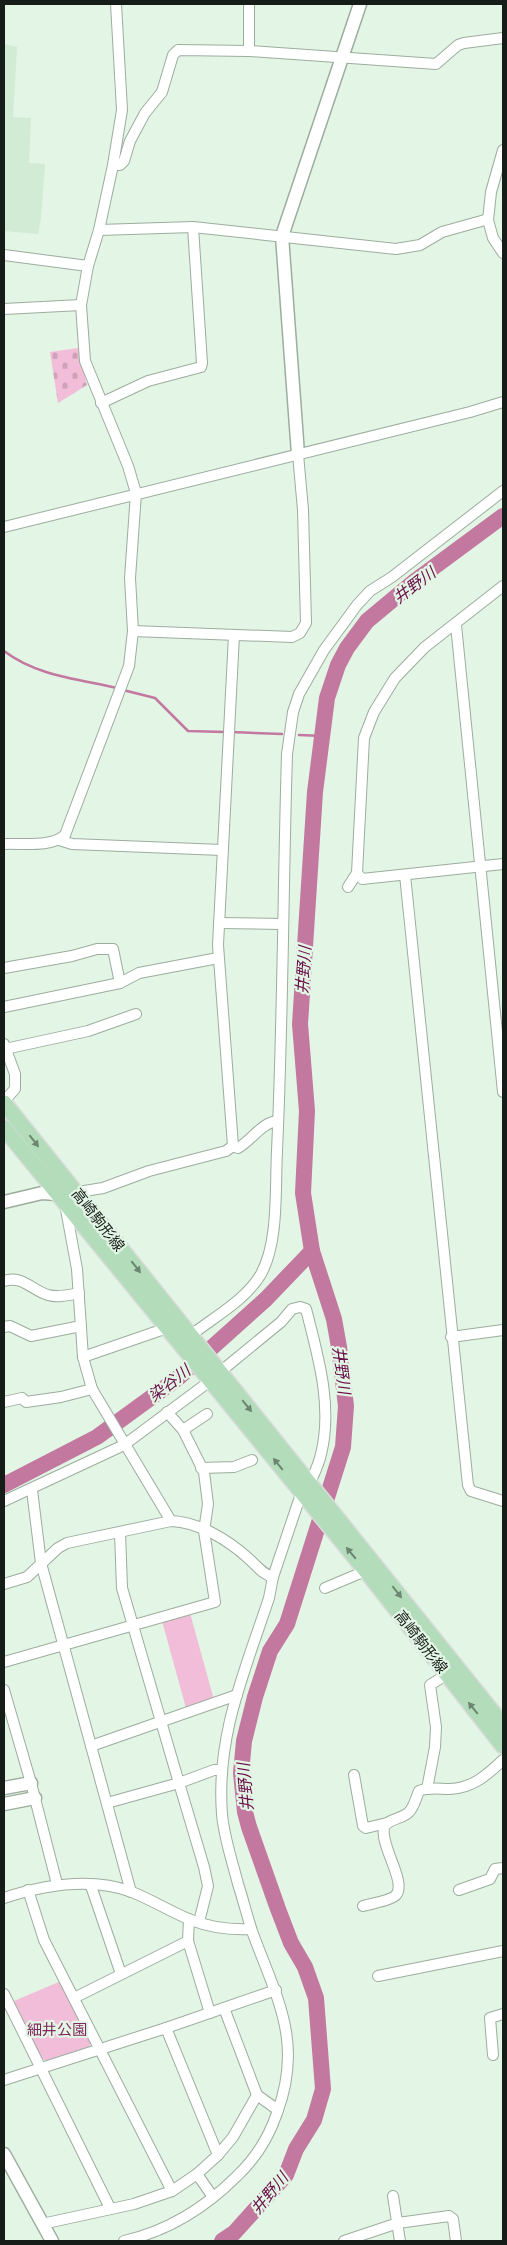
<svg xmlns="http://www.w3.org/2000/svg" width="507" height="2245" font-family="Ubuntu,'Noto Sans JP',sans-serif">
<defs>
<pattern id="cemetery-stones" width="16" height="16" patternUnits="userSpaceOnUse" patternTransform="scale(1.25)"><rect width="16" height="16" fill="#f2bdd8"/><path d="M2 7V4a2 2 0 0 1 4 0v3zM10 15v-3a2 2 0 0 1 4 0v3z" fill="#cfa2b9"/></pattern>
</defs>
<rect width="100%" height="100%" fill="#e3f5e5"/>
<path fill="#d2ebd5" d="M4 44 17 47 13 117 31 118 29 163 45 164 41 218 38 234 4 231Z"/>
<path fill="url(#cemetery-stones)" d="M78 348 87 385 58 403 50 352Z"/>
<g fill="#f2bdd8">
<path d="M190 1613 214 1700 186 1708 162 1621Z"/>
<path d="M61 1981 92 2041 89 2047 47 2061 41 2058 14 2001Z"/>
</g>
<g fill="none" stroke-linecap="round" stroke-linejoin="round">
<g stroke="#c2789f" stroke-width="2.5">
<path d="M4 651C37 676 78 679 117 688"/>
<path d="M123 690 155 698 188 731 225 732"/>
<path d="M231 732 282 734"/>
<path d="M299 735 323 736"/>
</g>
<g stroke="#c2789f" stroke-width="16">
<path d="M4 1485 97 1437 178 1378 266 1299 312 1251"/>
<path d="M222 2241 234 2233 286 2175 296 2149 314 2120 323 2089 316 1998 305 1967 291 1943 278 1909 249 1827 245 1812 241 1773 244 1741 255 1697 270 1651 287 1624 343 1447 346 1406 339 1347 334 1319 312 1251 303 1193 307 1111 300 1024 315 792 327 698 338 665 347 648 367 621 415 581 503 516"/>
</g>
<defs>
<g id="minor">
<path d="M249 4V51"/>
<path d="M113 165H120L124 161 130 141 145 113 162 92 173 55 178 50 249 51 436 64 458 45 464 43 503 38"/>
<path d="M488 220 491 192 503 150"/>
<path d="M99 230 193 227 396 249 420 245 442 232 485 220H488L493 238 503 253"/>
<path d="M4 255 88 266"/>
<path d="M4 309 81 305"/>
<path d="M101 403 148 381 201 367 202 363 193 227"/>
<path d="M4 527 470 412 503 402"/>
<path d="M503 586 425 647 395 678 374 712 364 738 357 873 362 879 503 864"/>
<path d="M456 625 503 1092"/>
<path d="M133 631 292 637 300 633 306 623 303 510 298 454"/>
<path d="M59 840 72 844 222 850"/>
<path d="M4 844C23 843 50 848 65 835L129 666 133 631 130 578 136 493 128 466 85 361 81 305 88 266 99 230 113 165 122 110 116 4"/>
<path d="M405 875 468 1485 471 1491 503 1501"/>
<path d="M348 887 357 873"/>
<path d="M219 923 282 924"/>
<path d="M4 968 72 956 97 949H113L120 983"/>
<path d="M4 1007 120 983 139 973 218 958"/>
<path d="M5 1049 88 1031 136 1014"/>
<path d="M4 1101 15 1089V1074L4 1044"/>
<path d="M233 1146 238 1148C252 1140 262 1122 278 1121"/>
<path d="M72 1193 103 1188 149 1171 226 1151 233 1146 218 945 234 635"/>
<path d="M65 1204 77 1269 83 1357 92 1389 171 1521"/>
<path d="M4 1281C22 1275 32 1290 48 1295 58 1298 69 1295 79 1293"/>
<path d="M4 1327 10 1326 31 1336 81 1326"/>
<path d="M190 1336C214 1317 246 1300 261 1274 279 1242 275 1187 277 1151 283 1019 283 886 287 754L293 712 299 694 324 650 357 605 370 591 392 577 503 491"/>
<path d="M451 1337 503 1330"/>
<path d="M83 1357 167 1328"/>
<path d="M220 1372 281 1322 292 1309 300 1307 306 1309C318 1356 333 1406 321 1454 319 1464 314 1474 310 1483"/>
<path d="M4 1402 22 1398 26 1402 61 1397 92 1389"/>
<path d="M183 1430 207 1414"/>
<path d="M201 1468 234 1467 252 1460"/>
<path d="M32 1490 41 1563 131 1892"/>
<path d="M4 1501 124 1445 210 1381"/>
<path d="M120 1532 122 1588 179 1783 214 1770H222"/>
<path d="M4 1584 27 1577 58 1548 67 1543 171 1521C199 1522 228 1540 248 1558 257 1566 262 1574 273 1577"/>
<path d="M325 1588 370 1569"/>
<path d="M4 1662 215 1602 204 1531 208 1504 204 1472 183 1430 167 1412"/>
<path d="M4 1690 31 1783 57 1884"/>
<path d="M91 1746 237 1695"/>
<path d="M354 1775 363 1826 366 1828 387 1823"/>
<path d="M427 1789 435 1747 436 1727 430 1685 446 1675"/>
<path d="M107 1803 179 1783 204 1867 208 1886 199 1922"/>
<path d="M91 1886 121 1974"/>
<path d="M28 1890 44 1940 172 2191"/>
<path d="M459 1890 490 1879 495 1869 503 1868"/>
<path d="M4 1898C44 1885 91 1877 132 1892 152 1900 171 1912 191 1920 209 1927 232 1930 251 1929"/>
<path d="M363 1906C370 1904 392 1900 396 1895 407 1882 380 1846 384 1828 386 1819 403 1819 409 1812 414 1807 416 1798 419 1791 428 1787 439 1789 450 1789 473 1788 487 1775 503 1760"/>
<path d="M189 1919 188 1941 210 2013"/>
<path d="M378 1976 503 1951"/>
<path d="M4 1994 110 2208"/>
<path d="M74 1998 188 1941"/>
<path d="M166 2028 218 2155"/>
<path d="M493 2055 490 2018 503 2014"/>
<path d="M4 2080 166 2028 276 1990"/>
<path d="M257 2095 278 2110"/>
<path d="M197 2174 213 2197"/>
<path d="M393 2196 400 2241"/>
<path d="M42 2224 134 2204 172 2191 197 2174 218 2155 233 2137 257 2095 224 2008"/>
<path d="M124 2241C168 2231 206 2207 237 2176 256 2158 269 2137 277 2113 304 2041 276 1997 252 1931 247 1916 243 1899 238 1884 232 1860 224 1838 222 1814 216 1735 245 1671 269 1598L273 1577 301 1494"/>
<path d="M344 2241 398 2223 449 2216 453 2219 456 2241"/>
</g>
<g id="tertiary">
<path d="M298 454 282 236 360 4"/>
<path d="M4 1202 42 1193 56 1194"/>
<path d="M4 1788 31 1783"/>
<path d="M4 1804 35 1798"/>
<path d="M4 2154 52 2241"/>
</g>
<g id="primary">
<path d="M4 1103 503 1725"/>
<path d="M4 1128 367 1572 503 1746"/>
</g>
</defs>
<use href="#minor" stroke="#9cad9e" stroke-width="12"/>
<use href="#tertiary" stroke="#9cad9e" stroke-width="15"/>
<use href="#primary" stroke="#dadbda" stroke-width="18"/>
<use href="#minor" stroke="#fff" stroke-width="10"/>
<use href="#tertiary" stroke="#fff" stroke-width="12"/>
<use href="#primary" stroke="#b3dcbb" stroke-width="15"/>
</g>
<defs><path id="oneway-solid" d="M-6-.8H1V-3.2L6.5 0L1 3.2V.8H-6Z" transform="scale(1.25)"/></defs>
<g fill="#6c8671">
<use href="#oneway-solid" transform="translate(34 1141) rotate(52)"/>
<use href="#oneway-solid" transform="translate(136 1267) rotate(52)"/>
<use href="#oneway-solid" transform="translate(247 1406) rotate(51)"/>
<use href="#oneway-solid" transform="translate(278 1464) rotate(-129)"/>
<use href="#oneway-solid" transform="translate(351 1553) rotate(-130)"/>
<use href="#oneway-solid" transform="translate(397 1592) rotate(52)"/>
<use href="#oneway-solid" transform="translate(473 1708) rotate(-129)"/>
</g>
<g text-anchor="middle" stroke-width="4.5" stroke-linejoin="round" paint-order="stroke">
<g font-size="15" fill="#161c17" stroke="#e3f5e5">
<text transform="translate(98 1220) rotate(52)" y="5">高崎駒形線</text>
<text transform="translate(421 1642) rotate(52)" y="5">高崎駒形線</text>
</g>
<g font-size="15" fill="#81295e" stroke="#e3f5e5">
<text x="57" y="2035">細井公園</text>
</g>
<g font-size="16" font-style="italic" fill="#6a1049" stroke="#e3f5e5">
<text transform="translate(414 585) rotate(-37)" y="6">井野川</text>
<text transform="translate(303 970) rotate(-86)" y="6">井野川</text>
<text transform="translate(342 1370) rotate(83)" y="6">井野川</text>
<text transform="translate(169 1383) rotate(-38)" y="6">染谷川</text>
<text transform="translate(245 1787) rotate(-95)" y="6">井野川</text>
<text transform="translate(269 2193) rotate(-50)" y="6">井野川</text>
</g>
</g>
<rect width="507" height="2245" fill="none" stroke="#161c17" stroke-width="10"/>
</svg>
